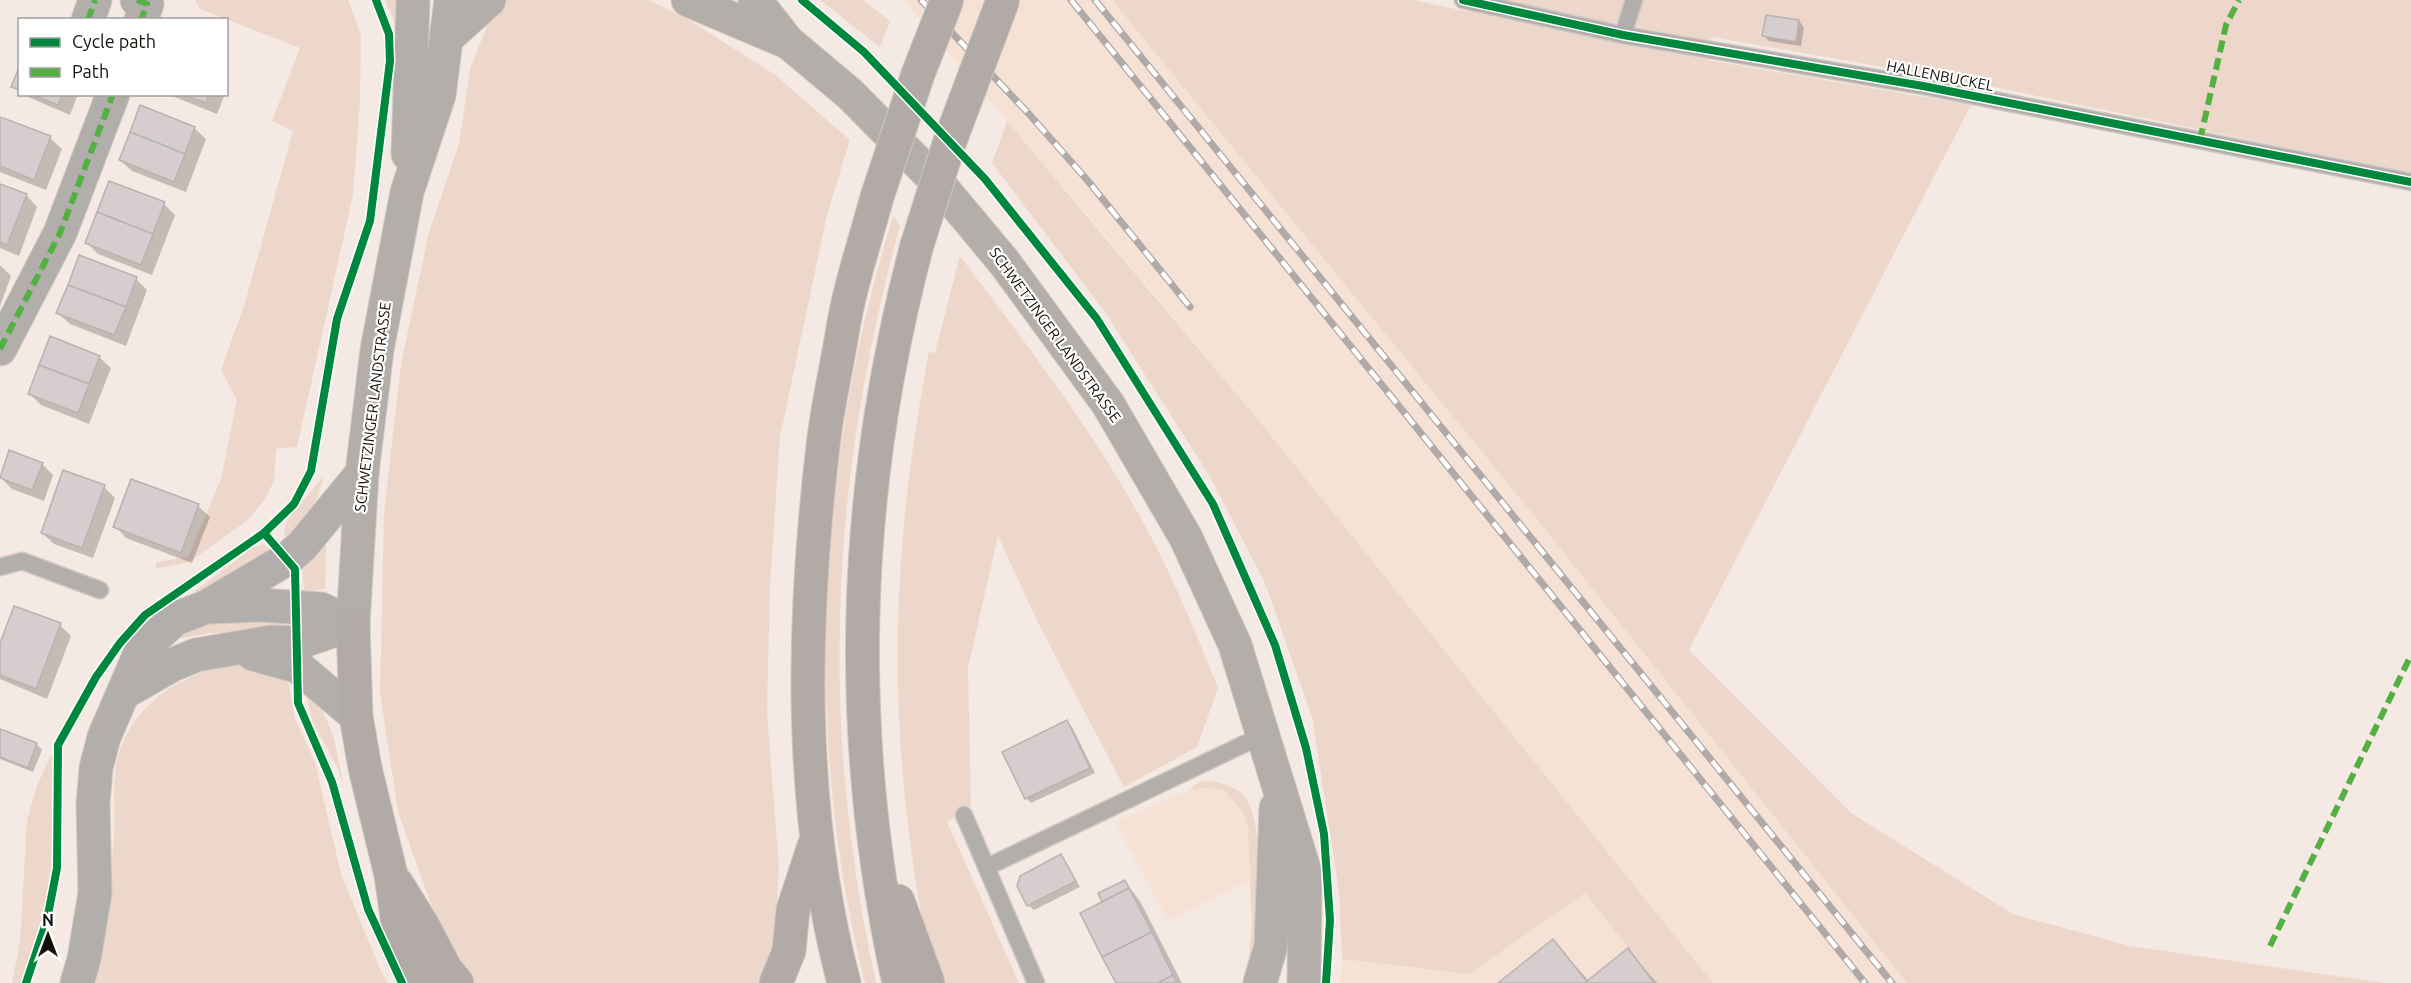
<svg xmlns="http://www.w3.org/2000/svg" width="2411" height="983" font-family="Ubuntu,sans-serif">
<rect width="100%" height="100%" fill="#f5eae3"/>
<g fill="#f6e1d5">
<path d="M903 0H1112L1536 518 1907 983H1713L1260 422 1103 233Z"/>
<path d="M1209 788 1225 791 1243 812 1248 828 1250 880 1168 921 1115 822 1189 790Z"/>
<path d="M1585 893 1656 983H1340L1342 959 1469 974Z"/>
</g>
<g fill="#edd7ca">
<path d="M195 0H348L361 35 360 103 353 195 297 447 276 449 274 481 265 499 248 520 189 562 155 569 157 562 188 557 221 479 237 400 221 370 244 306 293 131 272 121 300 48 200 9Z"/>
<path d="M385 0H400V52L393 18Z"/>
<path d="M507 0H649L689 20 774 74 850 140 827 215 780 437 770 586 767 713 779 868 775 935 763 983H475L443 938 398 812 380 693 384 513 401 364 429 232 459 144 470 69 491 16Z"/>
<path d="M820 0H863L890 21 880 47Z"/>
<path d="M1112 0H1413L1470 12 1472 0H2411V173L1979 84 1712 37 1707 60 1971 105 1689 650 1851 813 2013 914 2130 946 2385 983H1907L1536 518Z"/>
<path d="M1007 121 1260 422 1713 983H1656L1585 893 1469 974 1342 959 1339 891 1312 717 1265 583 1209 475 1105 312 992 163Z"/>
<path d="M893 216 900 226C830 483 819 722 876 983H865C802 733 817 462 893 216Z"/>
<path d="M960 256C1021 337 1084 418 1134 506 1168 564 1193 626 1218 688L1197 747 1124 787 1038 623 998 536 968 668 971 805 947 822 1019 983H938C921 926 913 868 906 809 889 651 899 508 929 352L935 353Z"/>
<path d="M324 475C316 505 310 521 287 543L284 530 287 521Z"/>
<path d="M326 543 325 589 304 592 302 563Z"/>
<path d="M264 544 273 553 254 565 186 598 252 548Z"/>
<path d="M289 618V633H210L178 639 179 631 199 623Z"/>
<path d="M237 663 287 674 295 719 315 762 341 874 381 971 388 983H91C104 935 110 888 114 838 116 814 111 779 118 756 133 702 185 672 237 663Z"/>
<path d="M305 687C336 725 335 743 344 790L338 769 312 720Z"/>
<path d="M51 755 55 756 52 870 42 918 22 983H12L20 941 27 820 37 786Z"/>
<path d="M1211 781C1221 783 1233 786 1241 793 1263 811 1261 895 1260 923 1259 943 1254 964 1251 983H1242L1249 955 1252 923 1248 828 1243 812 1225 791 1209 788 1189 790 1199 782Z"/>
</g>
<g fill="#0003">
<path d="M1799 21 1804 27 1801 46 1769 41 1764 36Z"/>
<path d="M21 94H78L70 115Z"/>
<path d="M167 94H225L217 114Z"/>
<path d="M0 118 50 138 62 149 46 190 0 172Z"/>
<path d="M194 128 206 139 186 192 132 171 120 160Z"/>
<path d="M0 186 26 195 37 207 19 256 0 248Z"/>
<path d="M164 204 175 215 152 275 98 254 87 243Z"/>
<path d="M0 265 11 276 0 306Z"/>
<path d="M136 279 147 290 126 346 70 324 58 313Z"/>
<path d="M99 357 111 368 89 424 41 405 30 394Z"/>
<path d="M42 464 53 475 44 501 12 489 0 477Z"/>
<path d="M132 481 198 506 210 517 192 563 126 538 115 526Z"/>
<path d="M104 487 115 498 93 558 54 544 42 533Z"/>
<path d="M60 625 71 636 47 699 0 679V647Z"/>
<path d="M1067 722 1072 727 1095 773 1031 803 1026 798Z"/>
<path d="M0 730 37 744 42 750 33 772 0 759Z"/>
<path d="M1061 856 1080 887 1034 910 1028 905Z"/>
<path d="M1125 882 1140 901 1182 983H1118L1104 903Z"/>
<path d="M1553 941 1589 981 1628 950 1657 983H1501Z"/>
</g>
<g fill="#d6cece" stroke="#bab2b2" stroke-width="1.5">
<path d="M1766 15 1799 20 1796 42 1762 36Z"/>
<path d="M20 65V90L11 87Z"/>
<path d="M31 94H63L58 105Z"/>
<path d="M182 94H209L206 103Z"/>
<path d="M140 105 195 127 185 154 130 132Z"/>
<path d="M0 117 51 136 34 180 0 166Z"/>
<path d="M130 132 185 154 174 182 119 160Z"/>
<path d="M109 181 165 202 153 234 97 212Z"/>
<path d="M0 184 27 194 7 245 0 242Z"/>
<path d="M97 212 153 234 141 265 85 243Z"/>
<path d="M79 255 137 277 126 307 68 285Z"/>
<path d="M68 285 126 307 114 335 56 313Z"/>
<path d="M50 336 100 356 89 384 39 365Z"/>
<path d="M39 365 89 384 78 413 28 394Z"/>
<path d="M9 450 43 463 32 490 0 478Z"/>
<path d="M63 470 105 485 82 548 41 533Z"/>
<path d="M131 479 199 504 181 553 113 527Z"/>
<path d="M14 606 61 623 36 689 0 675V643Z"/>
<path d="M1067 720 1090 768 1025 799 1002 752Z"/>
<path d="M0 729 37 743 28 768 0 757Z"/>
<path d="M1061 854 1076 881 1027 906 1017 886 1020 876Z"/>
<path d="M1125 880 1129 888 1102 902 1098 893Z"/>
<path d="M1129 888 1152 932 1102 957 1080 913Z"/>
<path d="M1152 932 1173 975 1158 983H1116L1102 957Z"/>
<path d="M1553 939 1588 983H1498Z"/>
<path d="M1628 948 1654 983H1588L1587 981Z"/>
<path d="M1173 975 1177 983H1158Z"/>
</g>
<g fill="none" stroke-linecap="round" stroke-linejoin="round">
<defs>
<g id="lane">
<path d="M1463 0 1623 35 1923 86 2411 182"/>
<path d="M1623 35 1634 0"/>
<path d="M0 567 22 561 100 590"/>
<path d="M964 815 1036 983"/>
<path d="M987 867 1265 734"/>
</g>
<g id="street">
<path d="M137 0 147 4 141 20"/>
<path d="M88 20 95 0"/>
<path d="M0 349 60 233 113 94"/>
<path d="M208 607 259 605 321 609 353 624"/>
<path d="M253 654 297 666 356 716"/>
<path d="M125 692 172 665 196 655 272 642 297 643 353 624"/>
<path d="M77 983 84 959 95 893 93 804 96 768 104 737 142 649 175 619 206 607 287 559 302 546 362 473"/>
</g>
<g id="secondary">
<path d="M688 0 787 42"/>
<path d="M755 0 788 42 850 94 938 183 1004 262 1108 404 1186 538 1235 645 1305 872 1304 983"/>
<path d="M448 37 489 0"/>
<path d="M408 154 413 0"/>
<path d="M353 624 362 473 377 350 407 192 439 95 451 0"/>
<path d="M1260 983 1271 946 1276 808"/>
</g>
<g id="highway">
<path d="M353 624 356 716 365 768 391 875 400 938 423 983"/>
<path d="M397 884 423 926 446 970 457 983"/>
<path d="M898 901 928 983"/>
<path d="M776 983 789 951 793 910 814 846"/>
<path d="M844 983C798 809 802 623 823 446 827 408 836 371 842 334 849 288 865 242 877 197"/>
<path d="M899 983C844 734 852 491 917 245"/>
</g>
</defs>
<use href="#lane" stroke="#cfc8c2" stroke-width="19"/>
<use href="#street" stroke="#cfc8c2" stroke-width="35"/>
<use href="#secondary" stroke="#cfc8c2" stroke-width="35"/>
<use href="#highway" stroke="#cfc8c2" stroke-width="35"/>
<use href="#lane" stroke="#b2aeac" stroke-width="16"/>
<use href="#street" stroke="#b2aeac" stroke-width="33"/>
<use href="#secondary" stroke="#b3aea9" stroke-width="33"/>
<use href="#highway" stroke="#b2aaa7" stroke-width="33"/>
<defs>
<g id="rail">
<path d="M921 0 1029 114 1088 181 1190 307"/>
<path d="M1071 0 1865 983"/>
<path d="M1095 0 1892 983"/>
</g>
</defs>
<use href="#rail" stroke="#afa9a7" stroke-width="7"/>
<use href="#rail" stroke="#fff" stroke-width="4.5" stroke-dasharray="14" stroke-linecap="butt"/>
<defs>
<g id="highway-bridge">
<path d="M877 197 918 74 947 0"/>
<path d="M917 245 950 141 1003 0"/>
</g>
</defs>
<use href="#highway-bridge" stroke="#cfc8c2" stroke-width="35" stroke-linecap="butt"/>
<use href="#highway-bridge" stroke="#b2aaa7" stroke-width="33"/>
<g stroke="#55b044" stroke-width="6" stroke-dasharray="12 6" stroke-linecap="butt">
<path d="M137 0 147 4 141 20"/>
<path d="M88 20 95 0"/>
<path d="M2200 140 2226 25 2239 0"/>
<path d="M0 349 60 233 113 94"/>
<path d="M2270 946 2411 655"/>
</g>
<defs>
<g id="cycleway">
<path d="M802 0 864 52 985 179 1097 319 1213 504 1275 645 1306 748 1324 834 1330 920 1326 983"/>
<path d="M1463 0 1623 35 1923 86 2411 182"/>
<path d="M264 533 295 569 298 703 332 782 368 909 402 983"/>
<path d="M26 983 47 920 57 868 58 745 96 677 120 643 145 615 264 533 294 504 311 471 337 319 370 221 390 61 389 34 376 0"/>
</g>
</defs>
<use href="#cycleway" stroke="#fff" stroke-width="11"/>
<use href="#cycleway" stroke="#00873e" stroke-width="8"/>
</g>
<g text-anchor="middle" stroke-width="4.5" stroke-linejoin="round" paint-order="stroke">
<g font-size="15" fill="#150f0a" stroke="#fff">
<text transform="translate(1940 76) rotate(11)" y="5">HALLENBUCKEL</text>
<text transform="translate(1055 335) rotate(54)" y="5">SCHWETZINGER LANDSTRASSE</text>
<text transform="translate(373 407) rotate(-83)" y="5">SCHWETZINGER LANDSTRASSE</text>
</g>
</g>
<rect x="18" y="18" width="210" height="78" fill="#ffffff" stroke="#a19f9d" stroke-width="1.5"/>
<rect x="30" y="38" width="30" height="9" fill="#00873e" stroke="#a19f9d" stroke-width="1.5"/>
<text x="72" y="48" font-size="18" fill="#150f0a">Cycle path</text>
<rect x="30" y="68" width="30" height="9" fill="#55b044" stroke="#a19f9d" stroke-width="1.5"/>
<text x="72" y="78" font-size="18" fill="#150f0a">Path</text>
<g transform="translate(48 935)" stroke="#ffffff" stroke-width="4.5" paint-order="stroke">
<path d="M0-4.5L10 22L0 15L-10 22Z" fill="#150f0a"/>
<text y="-9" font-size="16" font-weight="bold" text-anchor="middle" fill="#150f0a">N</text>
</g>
</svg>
